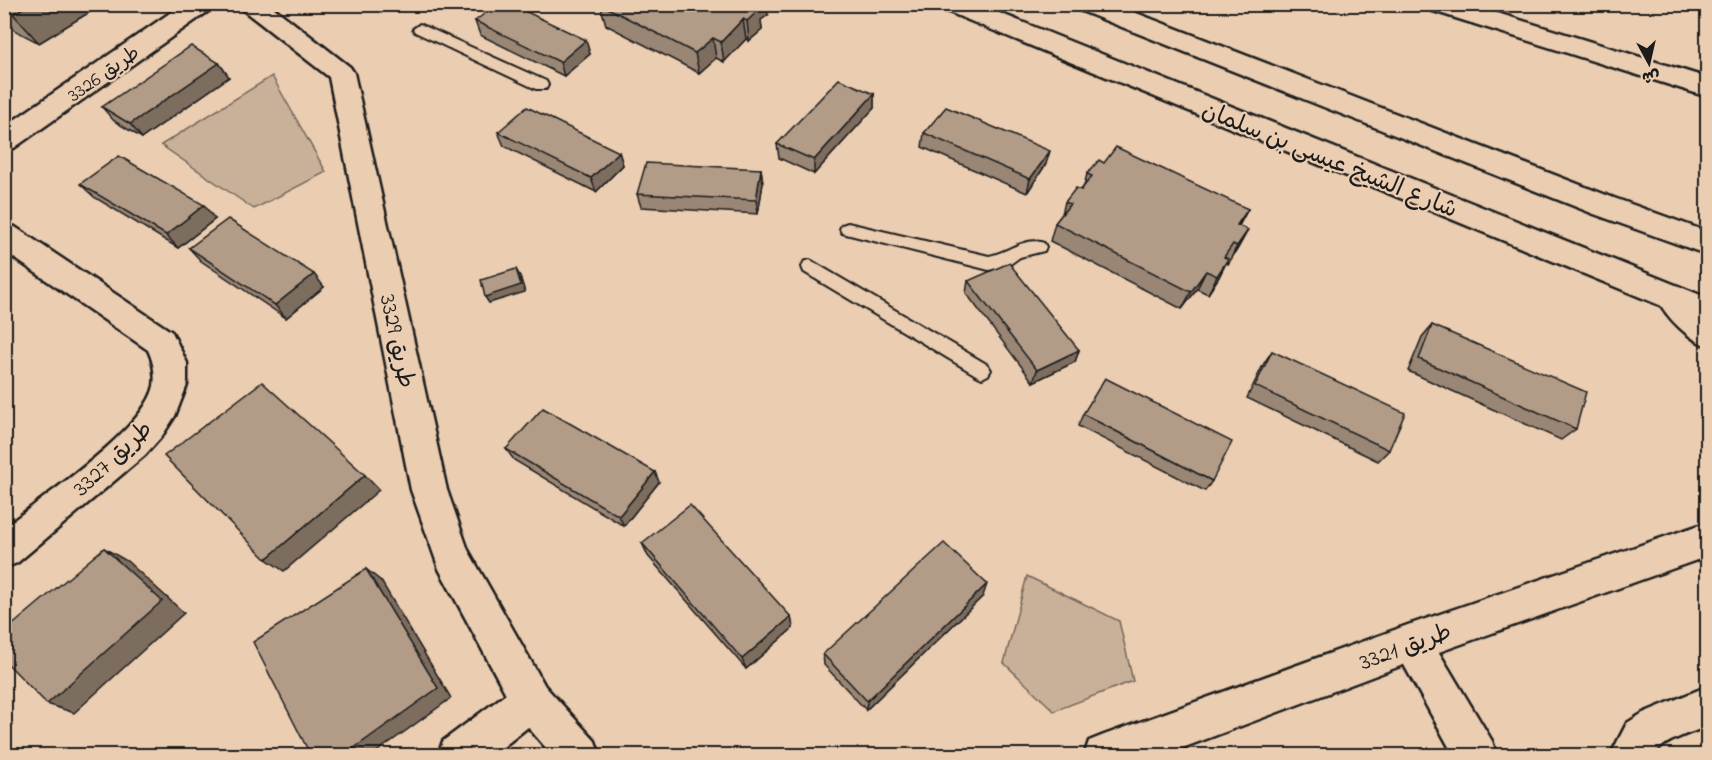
<svg xmlns="http://www.w3.org/2000/svg" width="1712" height="760" font-family="'Indie Flower','Playpen Sans Arabic',sans-serif">
<rect width="100%" height="100%" fill="#ebcdb1"/>
<filter id="ink" filterUnits="userSpaceOnUse"><feTurbulence type="fractalNoise" baseFrequency=".0167" numOctaves="2"/><feDisplacementMap in="SourceGraphic" scale="12" xChannelSelector="R" yChannelSelector="G"/><feConvolveMatrix kernelMatrix="1 2 1 2 8 2 1 2 1" color-interpolation-filters="sRGB"/></filter>
<g filter="url(#ink)">
<g fill="#c9b199" stroke="#72665a" stroke-width="1.5">
<path d="M272 76 326 172 254 209 161 145Z"/>
<path d="M1027 576 1119 621 1133 681 1054 711 1004 663Z"/>
</g>
<g fill="none" stroke-linecap="round" stroke-linejoin="round">
<defs>
<g id="service">
<path d="M420 24 546 81 548 85 546 89H536L415 32 413 29Z"/>
<path d="M848 223 989 256C1007 253 1025 236 1044 243L1046 247 1044 251 1020 257 1009 265 989 270 842 233 840 229 842 225Z"/>
<path d="M810 260 988 365 991 370 988 375 982 378 976 375 804 272 802 267 804 262Z"/>
</g>
<g id="minor">
<path d="M183 4H213L210 10 14 148 4 151V127Z"/>
<path d="M240 4H269L350 67 354 73 447 490 468 550 545 686 595 741 600 756H553L528 727 492 756H438L443 741 506 694 439 569 411 490 329 77 243 10Z"/>
<path d="M1427 4H1468L1708 78V97L1430 10Z"/>
<path d="M4 224 15 227 172 332 187 363V385L175 416 162 436 145 455 17 563 4 568V528C41 498 144 431 154 386 156 373 153 361 148 350L4 251Z"/>
<path d="M1411 624 1425 629 1492 741 1497 756H1454L1392 643 1397 629Z"/>
<path d="M1708 686V726C1691 733 1663 740 1653 756H1610L1627 723 1643 713Z"/>
</g>
<g id="tertiary">
<path d="M1674 287 1685 291 1708 312V346C1689 340 1667 318 1658 300L1663 291Z"/>
<path d="M1708 522V556L1411 662 1161 756H1084L1089 741 1104 735 1411 624Z"/>
</g>
<g id="motorway">
<path d="M941 4H977L1708 298V325L944 10Z"/>
<path d="M1076 4H1113L1614 198 1708 232V255L1594 214 1079 10Z"/>
</g>
</defs>
<use href="#service" stroke="#1c1c1c" stroke-width="4"/>
<use href="#minor" stroke="#1c1c1c" stroke-width="5"/>
<use href="#tertiary" stroke="#1c1c1c" stroke-width="5"/>
<use href="#motorway" stroke="#1c1c1c" stroke-width="5"/>
<use href="#service" fill="#ebcdb1" fill-rule="evenodd"/>
<use href="#minor" fill="#ebcdb1" fill-rule="evenodd"/>
<use href="#tertiary" fill="#ebcdb1" fill-rule="evenodd"/>
<use href="#motorway" fill="#ebcdb1" fill-rule="evenodd"/>
</g>
<g fill="#998675" stroke="#1c1c1c" stroke-width="1.5">
<path d="M4 4H103L39 43 14 30 4 18Z"/>
<path d="M600 4 768 15 761 20 762 30 749 41 746 39 724 62 716 58 699 73 606 25Z"/>
<path d="M475 21 590 54 564 76 480 35Z"/>
<path d="M219 63 229 77 142 138 114 121 102 107Z"/>
<path d="M874 94V108L814 174 779 158 777 144Z"/>
<path d="M498 132 619 152 623 165 596 192 504 146Z"/>
<path d="M924 133 1046 164 1027 193 922 147Z"/>
<path d="M1104 163 1248 209 1239 226 1248 230 1238 248 1228 264 1226 263 1219 277 1208 294 1197 289 1182 309 1050 241 1055 223 1062 214 1065 202 1081 190 1084 186 1087 174Z"/>
<path d="M761 169 763 183 758 214 641 207 637 194Z"/>
<path d="M80 184 215 219 178 248 94 197Z"/>
<path d="M189 248 324 287 286 318 201 261Z"/>
<path d="M968 281 1079 350 1075 362 1033 382 966 293Z"/>
<path d="M1432 325 1576 429 1561 440 1408 371 1422 337Z"/>
<path d="M1272 351 1389 450 1378 461 1247 398 1264 363Z"/>
<path d="M1083 414 1212 481 1205 491 1078 426Z"/>
<path d="M506 449 655 472 659 482 624 526 514 460Z"/>
<path d="M642 543 791 617 793 628 746 669 648 556Z"/>
<path d="M983 596 866 710 824 665 823 654Z"/>
</g>
<g fill="#7d6d5f" stroke="#1c1c1c" stroke-width="1.5">
<path d="M29 4H103L39 43 13 14Z"/>
<path d="M754 4H767L768 15 761 20 762 30 749 41 747 21 753 6Z"/>
<path d="M743 19 746 39 724 62 721 42Z"/>
<path d="M713 38 716 58 699 73 695 53Z"/>
<path d="M586 40 590 54 564 76 560 62Z"/>
<path d="M219 63 229 77 142 138 130 124Z"/>
<path d="M874 94V108L814 174V160Z"/>
<path d="M1050 151 1046 164 1027 193 1030 179Z"/>
<path d="M619 152 623 165 596 192 591 178Z"/>
<path d="M761 169 763 183 758 214 756 200Z"/>
<path d="M204 205 215 219 178 248 166 235Z"/>
<path d="M1248 209 1238 227 1237 225Z"/>
<path d="M1248 230 1238 248 1228 264 1237 246Z"/>
<path d="M1228 259 1219 277 1208 294 1217 276Z"/>
<path d="M516 269 520 276 525 292 489 303 485 297Z"/>
<path d="M1206 271 1197 289 1182 309 1191 292Z"/>
<path d="M314 274 324 287 286 318 275 305Z"/>
<path d="M1079 350 1075 362 1033 382 1037 370Z"/>
<path d="M655 472 659 482 624 526 619 516Z"/>
<path d="M365 475 379 490 284 571 266 559Z"/>
<path d="M104 548 127 561 184 613 74 713 47 704Z"/>
<path d="M366 569 381 581 451 698 371 756H343Z"/>
<path d="M987 584 983 596 866 710 867 701Z"/>
<path d="M791 617 793 628 746 669 742 659Z"/>
</g>
<g fill="#b29c88" stroke="#1c1c1c" stroke-width="1.5">
<path d="M4 4H29L13 14 4 9Z"/>
<path d="M497 4H510L586 40 560 62 475 21Z"/>
<path d="M600 4H754L753 6 760 9 747 21 743 19 721 42 713 38 695 53Z"/>
<path d="M191 46 219 63 130 124 102 107Z"/>
<path d="M839 79 874 94 814 160 777 144Z"/>
<path d="M527 107 619 152 591 178 498 132Z"/>
<path d="M946 107 1050 151 1030 179 924 133Z"/>
<path d="M1116 147 1248 209 1237 225 1248 230 1237 246 1233 244 1224 257 1228 259 1217 276 1206 271 1191 292 1055 223 1070 204 1065 202 1076 188 1081 190 1092 176 1087 174 1099 160 1104 163Z"/>
<path d="M119 156 204 205 166 235 80 184Z"/>
<path d="M646 163 761 169 756 200 637 194Z"/>
<path d="M228 219 314 274 275 305 189 248Z"/>
<path d="M1009 263 1079 350 1037 370 968 281Z"/>
<path d="M516 269 521 285 485 297 481 280Z"/>
<path d="M1432 325 1586 392 1576 429 1419 359Z"/>
<path d="M1272 351 1405 413 1389 450 1255 386Z"/>
<path d="M1105 378 1232 442 1212 481 1083 414Z"/>
<path d="M262 382 365 475 266 559 164 456Z"/>
<path d="M543 408 655 472 619 516 506 449Z"/>
<path d="M690 505 791 617 742 659 642 543Z"/>
<path d="M944 543 987 584 867 701 823 654Z"/>
<path d="M104 548 162 601 47 704 4 660V632Z"/>
<path d="M366 569 438 688 343 756H311L253 642Z"/>
</g>
</g>
<g text-anchor="middle" stroke-width="4.5" stroke-linejoin="round" paint-order="stroke">
<g font-size="20" fill="#1c1c1c" stroke="#ebcdb1">
<text transform="translate(103 73) rotate(-35)" y="7">طريق 3326</text>
</g>
<g font-size="24" fill="#1c1c1c" stroke="#ebcdb1">
<text transform="translate(1330 159) rotate(22)" y="8">شارع الشيخ عيسى بن سلمان</text>
<text transform="translate(398 341) rotate(78)" y="8">طريق 3329</text>
<text transform="translate(112 458) rotate(-43)" y="8">طريق 3327</text>
<text transform="translate(1405 646) rotate(-20)" y="8">طريق 3321</text>
</g>
</g>
<rect width="1712" height="760" fill="none" stroke="#ebcdb1" stroke-width="24"/>
<rect x="12" y="12" width="1688" height="736" fill="none" stroke="#1c1c1c" stroke-width="2" filter="url(#ink)"/>
<g transform="translate(1649 63) rotate(172)" stroke="#ebcdb1" stroke-width="4.5" paint-order="stroke">
<path d="M0-4.5L10 22L0 15L-10 22Z" fill="#1c1c1c"/>
<text y="-9" font-size="16" font-weight="bold" text-anchor="middle" fill="#1c1c1c">ش</text>
</g>
</svg>
